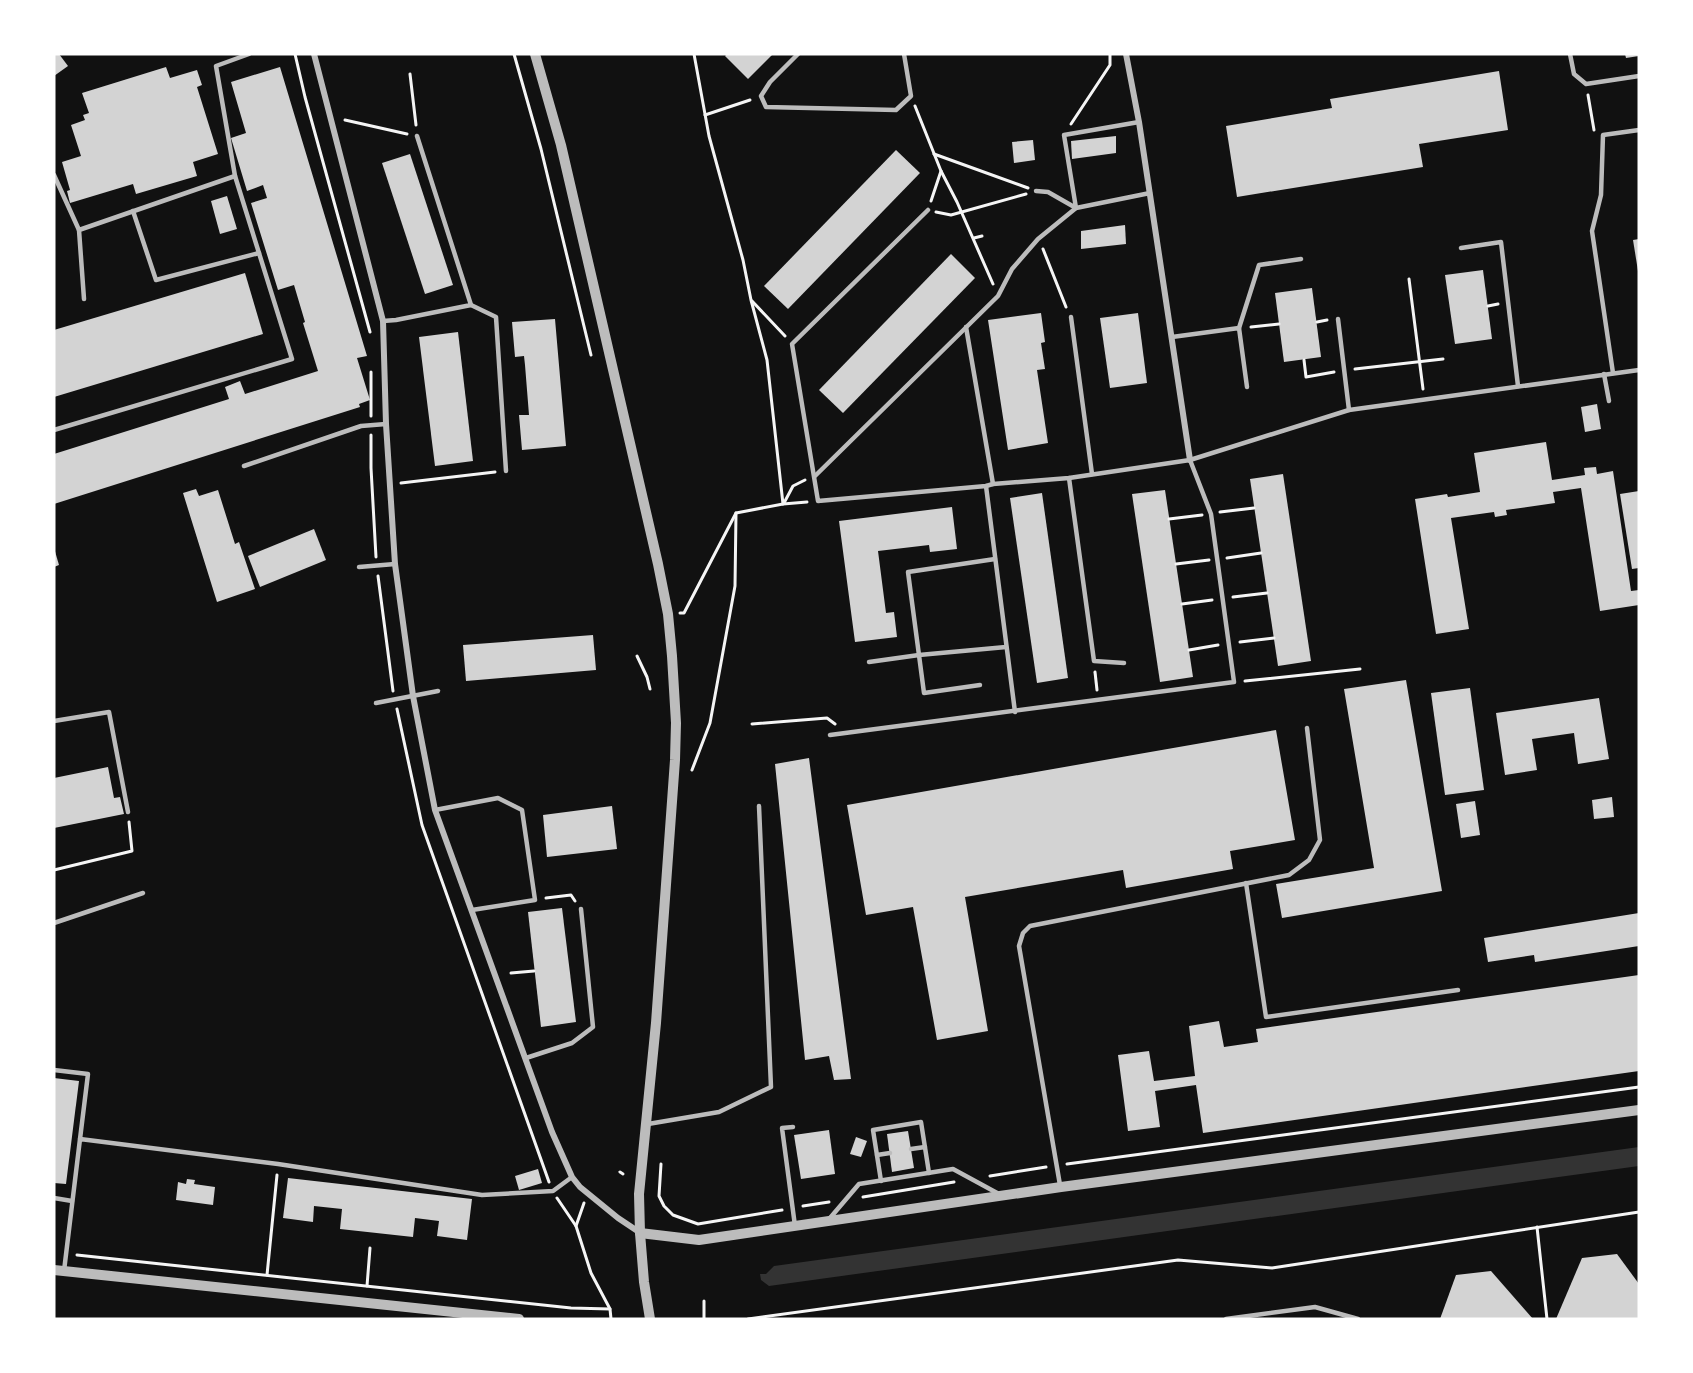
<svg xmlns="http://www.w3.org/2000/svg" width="1693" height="1373" font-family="'Exo 2',sans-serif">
<rect width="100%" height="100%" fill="#111"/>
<path fill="#333" d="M1639 1147V1166L769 1286 761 1280 760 1274H766L774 1266Z"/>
<g fill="#d3d3d3">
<path d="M54 54H59L68 66 54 76Z"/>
<path d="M727 54H773L748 79 725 56Z"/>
<path d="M1625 54H1639V56L1626 58Z"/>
<path d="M166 67 170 78 197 70 202 85 197 87 218 154 193 162 197 176 136 194 133 184 70 203 67 191 70 190 62 162 81 156 71 125 85 120 83 115 89 113 82 93Z"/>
<path d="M280 67 367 356 357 358 370 400 359 404 360 407 54 504V454L229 399 225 387 240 381 245 394 318 371 303 323 305 322 294 285 278 290 251 203 267 198 263 185 247 191 231 138 246 133 231 82Z"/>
<path d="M1499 71 1508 130 1419 144 1423 167 1237 197 1226 126 1332 108 1330 99Z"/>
<path d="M1116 136V153L1072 159 1071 141Z"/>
<path d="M1033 140 1035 160 1014 163 1012 142Z"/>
<path d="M896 150 920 173 788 309 764 286Z"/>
<path d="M410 154 453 285 425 294 382 163Z"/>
<path d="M227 196 237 229 220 234 211 201Z"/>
<path d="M1125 225 1126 244 1081 249V231Z"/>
<path d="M1639 239V271H1638L1633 240Z"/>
<path d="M951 254 975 278 843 413 819 390Z"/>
<path d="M1483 270 1492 339 1455 344 1445 275Z"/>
<path d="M245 273 263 334 54 397V330Z"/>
<path d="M1312 288 1321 357 1284 362 1275 293Z"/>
<path d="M1041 313 1045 342 1041 343 1045 369 1037 370 1048 443 1008 450 988 320Z"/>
<path d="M1138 313 1147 383 1110 388 1100 318Z"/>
<path d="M555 319 566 446 522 450 519 415H529L525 365 524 356 515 357 512 322Z"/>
<path d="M458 332 473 461 435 466 419 337Z"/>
<path d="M1597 404 1601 429 1585 432 1581 407Z"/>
<path d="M1546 442 1552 480 1585 475 1584 468 1596 467 1597 474 1613 471 1631 591 1639 590V605L1600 611 1581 488 1553 492 1555 503 1506 510 1507 515 1495 517 1494 512 1451 518 1469 629 1436 634 1415 499 1447 494 1448 497 1480 492 1474 453Z"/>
<path d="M1283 474 1311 661 1278 666 1250 479Z"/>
<path d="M196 489 199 496 218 490 235 544 239 542 255 589 217 602 183 493Z"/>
<path d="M1165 490 1193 677 1160 682 1132 494Z"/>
<path d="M1639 491V568L1632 569 1620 494Z"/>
<path d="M1042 493 1068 678 1037 683 1010 498Z"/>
<path d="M952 507 957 549 930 552 929 545 878 551 886 613 894 612 897 637 855 642 839 521Z"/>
<path d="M314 529 326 560 260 587 248 556Z"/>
<path d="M54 548 59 565 54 567Z"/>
<path d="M593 635 596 670 466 681 463 645Z"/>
<path d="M1406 680 1442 891 1282 918 1276 884 1374 868 1344 689Z"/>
<path d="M1470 688 1484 790 1445 795 1431 693Z"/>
<path d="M1599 698 1609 759 1578 764 1574 733 1532 739 1537 770 1505 775 1496 713Z"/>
<path d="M1276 730 1295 840 1230 851 1233 869 1126 888 1123 870 965 897 988 1031 937 1040 913 907 866 915 847 805Z"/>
<path d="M809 758 851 1079 834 1080 829 1056 805 1060 775 764Z"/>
<path d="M108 767 114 798 120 797 124 814 54 828V778Z"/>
<path d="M1612 797 1614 817 1594 819 1592 800Z"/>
<path d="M1475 801 1480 835 1461 838 1456 804Z"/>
<path d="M612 806 617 849 547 857 543 815Z"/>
<path d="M562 908 576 1022 541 1027 528 912Z"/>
<path d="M1639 913V946L1535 962 1534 955 1488 962 1484 938Z"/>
<path d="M1639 975V1071L1203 1133 1196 1085 1155 1091 1160 1127 1128 1131 1118 1055 1149 1051 1154 1081 1195 1076 1189 1026 1219 1021 1224 1047 1258 1042 1256 1029Z"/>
<path d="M54 1078 79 1081 66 1184 54 1183Z"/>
<path d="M829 1130 835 1174 801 1179 794 1135Z"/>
<path d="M908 1131 914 1168 892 1172 887 1134Z"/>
<path d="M856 1137 867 1141 861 1157 850 1154Z"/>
<path d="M538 1169 542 1183 519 1190 515 1176Z"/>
<path d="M288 1178 472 1199 467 1240 437 1236 439 1221 415 1218 413 1237 340 1229 342 1209 314 1206 313 1222 283 1218Z"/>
<path d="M187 1179 195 1180 194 1184 215 1187 213 1205 176 1200 178 1182 186 1184Z"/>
<path d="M1617 1254 1639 1284V1319H1556L1582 1258Z"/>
<path d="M1491 1271 1533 1319H1440L1456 1275Z"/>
</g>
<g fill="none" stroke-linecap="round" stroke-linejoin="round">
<g stroke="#f5f5f5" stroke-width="3">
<path d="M295 54 305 97 370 332"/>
<path d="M514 54 541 149 591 355"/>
<path d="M694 54 709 136 743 260 751 300 767 360 783 504"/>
<path d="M410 74 416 125"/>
<path d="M1588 95 1594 130"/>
<path d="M915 106 941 171 957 202 993 284"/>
<path d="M705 115 750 100"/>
<path d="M345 120 407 134"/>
<path d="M1071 124 1110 65V54"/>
<path d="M934 154 1028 188"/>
<path d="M931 201 941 171"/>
<path d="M936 212 951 215 1026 194"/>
<path d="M974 238 982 236"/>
<path d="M1043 249 1066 307"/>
<path d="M1409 279 1423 389"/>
<path d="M752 301 785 336"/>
<path d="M1488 306 1498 304"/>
<path d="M1317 322 1327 320"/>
<path d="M1251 327 1279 324"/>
<path d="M1304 360 1306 377 1334 372"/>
<path d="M1355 369 1443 359"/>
<path d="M371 416V372"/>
<path d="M371 435V468L376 557"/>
<path d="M401 483 495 472"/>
<path d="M784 503 793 486 805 480"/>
<path d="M1220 512 1254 508"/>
<path d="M1169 519 1202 515"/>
<path d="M1227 558 1261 553"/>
<path d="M1176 564 1209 560"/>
<path d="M378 576 393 691"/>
<path d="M1233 597 1267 593"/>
<path d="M1182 604 1212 600"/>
<path d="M680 613H684L736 513 783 504 807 502"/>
<path d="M1240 642 1274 638"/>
<path d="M1189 650 1218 645"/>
<path d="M637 656 647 677 650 689"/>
<path d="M1095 672 1097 690"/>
<path d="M1245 681 1360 669"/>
<path d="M397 709 422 825 549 1182"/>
<path d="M752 724 827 718 835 724"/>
<path d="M692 770 710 723 735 586 736 513"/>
<path d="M54 870 132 851 129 822"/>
<path d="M546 898 571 895 575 901"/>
<path d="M511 973 534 971"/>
<path d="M661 1164 659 1196 664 1206 673 1215 698 1224 782 1210"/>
<path d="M1067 1164 1639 1087"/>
<path d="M620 1172 623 1174"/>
<path d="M990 1176 1046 1167"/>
<path d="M863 1197 954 1182"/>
<path d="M557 1198 576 1226 591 1273 610 1309 611 1319"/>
<path d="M803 1206 829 1202"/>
<path d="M576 1226 584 1203"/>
<path d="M1537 1227 1547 1319"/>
<path d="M77 1255 571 1308 610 1309"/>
<path d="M267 1275 277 1175"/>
<path d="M367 1286 370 1248"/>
<path d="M704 1301V1319"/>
<path d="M748 1319 1178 1260 1272 1268 1639 1212"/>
</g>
<g stroke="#bcbcbc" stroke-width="4.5">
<path d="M798 54 770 82 761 96 766 107 896 110 911 96 904 54"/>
<path d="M1570 54 1574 74 1586 84 1639 76"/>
<path d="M54 175 79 230"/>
<path d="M1036 191 1048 192 1076 208 1064 135 1139 122"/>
<path d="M928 210 792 344 818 501 986 486 993 484 1069 478 1190 460 1349 410 1639 370"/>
<path d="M133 211 156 280 259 253"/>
<path d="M1461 248 1501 242 1518 386"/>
<path d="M84 299 79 230 235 176"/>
<path d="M471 305 496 317 506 471"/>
<path d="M1071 317 1092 474"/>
<path d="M1338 319 1349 410"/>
<path d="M383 321 396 320 471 305 417 136"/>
<path d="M966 327 993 484"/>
<path d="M1239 328 1259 265 1301 259"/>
<path d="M1172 337 1239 328 1247 387"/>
<path d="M1613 373 1592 231 1601 195 1603 135 1639 130"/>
<path d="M1604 374 1609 401"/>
<path d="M54 430 292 359 235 176 216 66 249 54"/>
<path d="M244 466 361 426 386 424"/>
<path d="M815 476 998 296 1012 269 1038 239 1076 208 1150 193"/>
<path d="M1069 478 1094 661 1124 663"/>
<path d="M986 486 1015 712"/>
<path d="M359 567 395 564"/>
<path d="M869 662 919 655 1006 647"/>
<path d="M980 685 924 693 908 572 995 559"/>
<path d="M376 703 438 691"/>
<path d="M54 721 109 712 128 812"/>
<path d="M830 735 1234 682 1211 514 1190 460"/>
<path d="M435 810 498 798 522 810 535 900 472 910"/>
<path d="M1246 883 1266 1017 1458 990"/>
<path d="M54 923 143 893"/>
<path d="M526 1058 572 1043 593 1027 581 909"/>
<path d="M54 1070 88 1074 80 1139"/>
<path d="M648 1124 719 1112 771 1087 759 806"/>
<path d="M793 1127 782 1128 795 1226"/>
<path d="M911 1149 925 1147"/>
<path d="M877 1155 890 1153"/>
<path d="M881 1181 873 1130 921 1122 929 1173"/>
<path d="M1060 1185 1019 946 1023 933 1030 926 1289 875 1309 860 1320 840 1307 728"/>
<path d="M54 1198 72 1201"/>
<path d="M830 1218 859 1184 953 1169 999 1194"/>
<path d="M64 1271 80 1139 278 1164 482 1195 553 1191 572 1177"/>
<path d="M1226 1319 1315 1307 1358 1319"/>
</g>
<g stroke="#bcbcbc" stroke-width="6">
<path d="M314 54 383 321 386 424 395 564 413 696 435 810 552 1132 572 1177 580 1187 618 1218 639 1232"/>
<path d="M1126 54 1139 122 1190 460"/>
</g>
<g stroke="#bcbcbc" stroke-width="10">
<path d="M535 54 561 145 658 564 668 614 672 656 676 723 675 760 656 1023 639 1194 640 1233 644 1282 650 1319"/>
<path d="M640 1233 699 1240 1061 1187 1639 1110"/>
<path d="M54 1270 519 1319"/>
</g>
</g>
<rect width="1693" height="1373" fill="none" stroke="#ffffff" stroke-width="111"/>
</svg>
